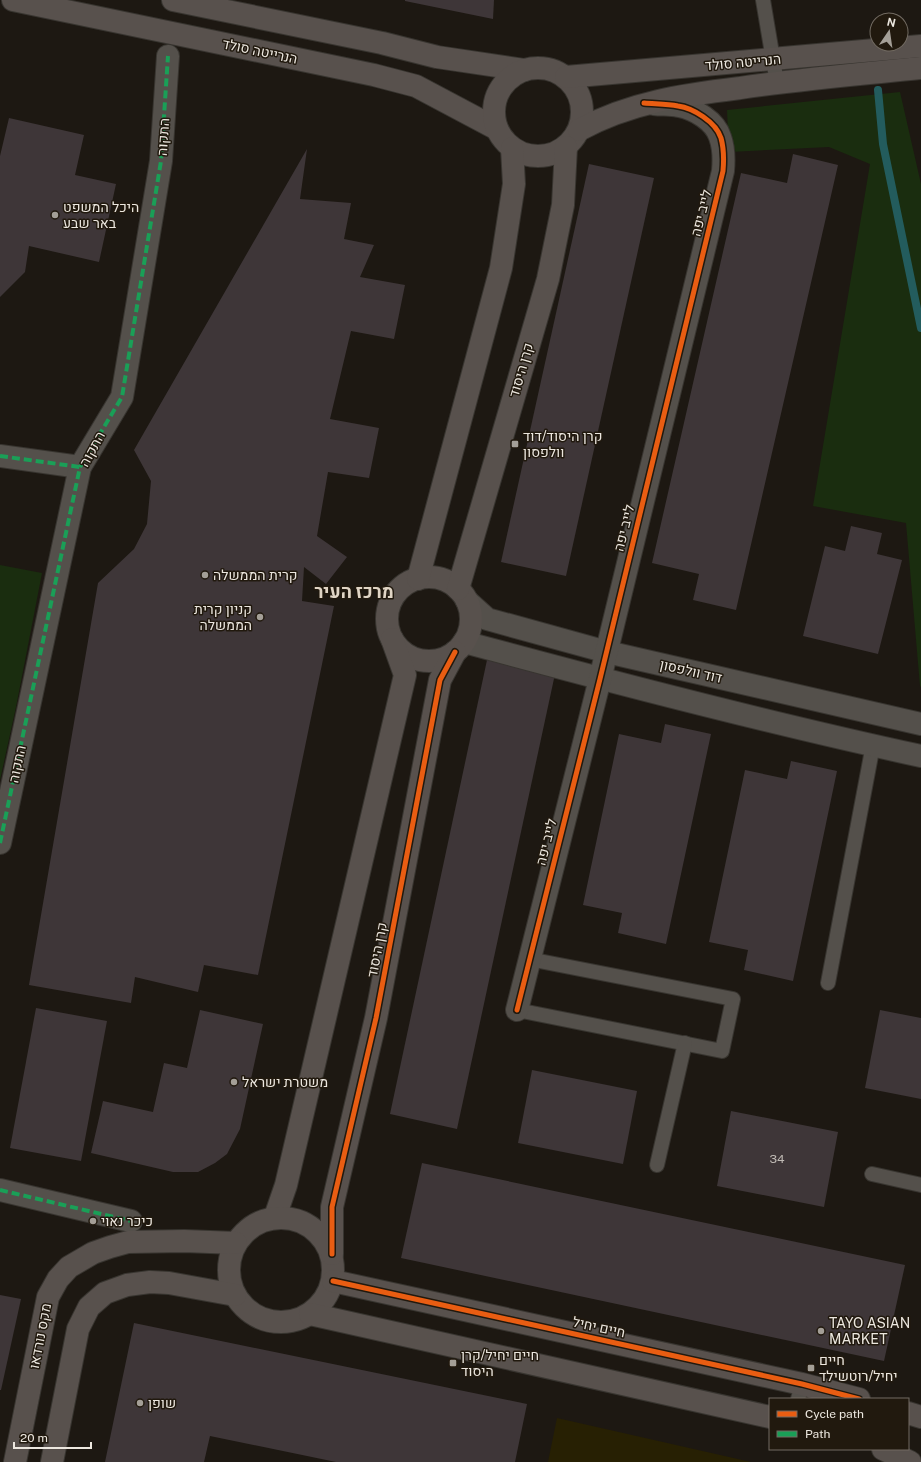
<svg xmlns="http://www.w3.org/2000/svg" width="921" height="1462" font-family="'Public Sans',Heebo,sans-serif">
<rect width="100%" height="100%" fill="#1d1812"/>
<g fill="#1a2d0f">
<path d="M900 92 921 184V687L920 686 906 523 813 506 870 164 829 147 729 152 727 110Z"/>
<path d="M0 565 42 573 16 707 0 780Z"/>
</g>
<path fill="#272003" d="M557 1418 751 1462H548Z"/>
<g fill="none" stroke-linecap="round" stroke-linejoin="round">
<path stroke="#235c5d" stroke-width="8" d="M878 90 883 144 921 328"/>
</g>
<g fill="#3e3638">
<path d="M405 0H494L493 19 405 1Z"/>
<path d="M9 118 84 135 75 175 116 184 99 262 29 246 25 272 0 297V156Z"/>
<path d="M307 149 300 199 351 203 344 239 374 245 360 277 405 285 394 339 351 331 330 419 379 428 369 478 328 472 317 536 347 557 326 584 304 567 302 601 334 606 258 975 204 965 198 992 135 977 131 1003 29 985 98 583 134 549 147 524 151 481 134 450Z"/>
<path d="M793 154 838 165 736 610 693 600 699 574 652 563 741 173 787 183Z"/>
<path d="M589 164 654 178 566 576 501 562Z"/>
<path d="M851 526 882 533 877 554 902 560 878 654 803 636 825 546 845 551Z"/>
<path d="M487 660 555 674 457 1129 390 1114Z"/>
<path d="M665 724 711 734 666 944 618 933 622 913 583 905 619 734 661 743Z"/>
<path d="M791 761 837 771 793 981 744 970 748 950 709 942 745 770 787 779Z"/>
<path d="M36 1008 107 1021 81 1161 10 1148Z"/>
<path d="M200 1010 263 1024 240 1129 227 1154 215 1163 198 1172H173L91 1153 103 1101 153 1112 164 1063 187 1068Z"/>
<path d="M880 1010 921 1018V1099L865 1088Z"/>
<path d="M532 1070 637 1091 623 1164 518 1143Z"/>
<path d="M731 1111 838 1132 824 1207 717 1186Z"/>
<path d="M422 1163 905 1265 884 1361 401 1258Z"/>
<path d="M0 1295 21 1299 1 1390H0Z"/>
<path d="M134 1323 527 1404 515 1462H336L210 1436 204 1462H105Z"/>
</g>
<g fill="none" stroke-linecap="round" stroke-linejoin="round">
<defs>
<g id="lane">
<path d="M763 0 777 83"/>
<path d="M828 983 873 745"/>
<path d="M517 1010 722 1051 733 999 529 959"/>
<path d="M657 1165 685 1043"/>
<path d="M872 1174 921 1185"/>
<path d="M798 1399 802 1384"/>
</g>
<g id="street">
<path d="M0 456 80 467"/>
<path d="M467 601 487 619 607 652 921 724"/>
<path d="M464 642C615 683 768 723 921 756"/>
<path d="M0 843 80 467 122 397 161 161 168 56"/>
<path d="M517 1010 600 679 723 171C724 160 724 148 720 137 715 121 695 109 679 106 671 104 662 105 654 104"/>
<path d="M0 1190 131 1221"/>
</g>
<g id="secondary">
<path d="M13 0 374 75 416 86 497 129"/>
<path d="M173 0 382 43 437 57 524 70"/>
<circle cx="538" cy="112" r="44"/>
<path d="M566 77 921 46"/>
<path d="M579 130C631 102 683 95 740 88 800 79 861 74 921 68"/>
<circle cx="429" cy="619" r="42"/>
<path d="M418 579 501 268 514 184 512 148"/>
<path d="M458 589 548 279 563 205 566 147"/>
<path d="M275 1217 286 1185 405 675 392 639"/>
<circle cx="281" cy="1270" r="52"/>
<path d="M332 1254V1207L376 1018 440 680 455 652"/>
<path d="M333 1281 802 1384 859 1399"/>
<path d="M310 1314 770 1417"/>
<path d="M908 1413 921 1417"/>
<path d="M883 1449 910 1462"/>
<path d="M15 1462 48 1297 58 1279 69 1267 93 1253 110 1247 128 1242 184 1241 236 1243"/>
<path d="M52 1462 78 1329 89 1307 105 1293 127 1285 150 1282 169 1283 235 1295"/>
</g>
</defs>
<use href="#lane" stroke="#383530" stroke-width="16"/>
<use href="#street" stroke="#383530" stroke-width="24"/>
<use href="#secondary" stroke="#383530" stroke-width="24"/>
<use href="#lane" stroke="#54504b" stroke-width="14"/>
<use href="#street" stroke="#54504b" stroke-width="22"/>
<use href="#secondary" stroke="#58514d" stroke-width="22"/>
<g stroke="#1a9f57" stroke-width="4" stroke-dasharray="8 4" stroke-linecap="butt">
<path d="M0 456 80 467"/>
<path d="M0 843 80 467 122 397 161 161 168 56"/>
<path d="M0 1190 131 1221"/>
</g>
<defs>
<g id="cycleway">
<path d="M517 1010 600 679 723 171C724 160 724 149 721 138 716 122 693 108 678 106 667 104 655 104 644 103"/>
<path d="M332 1254V1207L376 1018 440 680 455 652"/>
<path d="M333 1281 802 1384 859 1399"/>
</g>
</defs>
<use href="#cycleway" stroke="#21190e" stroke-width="8"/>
<use href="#cycleway" stroke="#e95d12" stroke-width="5"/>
</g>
<g fill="#a49f97" stroke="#21190e" stroke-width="1.5">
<circle cx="55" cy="215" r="4"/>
<rect x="511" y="440" width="8" height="8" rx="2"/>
<circle cx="205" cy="575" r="4"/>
<circle cx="260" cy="617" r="4"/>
<circle cx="234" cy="1082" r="4"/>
<circle cx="93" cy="1221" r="4"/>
<circle cx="821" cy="1331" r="4"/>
<rect x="449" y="1359" width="8" height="8" rx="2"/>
<rect x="807" y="1364" width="8" height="8" rx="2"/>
<circle cx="140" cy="1403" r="4"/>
</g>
<g text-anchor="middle" stroke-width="3" stroke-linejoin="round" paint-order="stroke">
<g font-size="12" fill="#c0bbb5">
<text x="777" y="1163">34</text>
</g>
<g font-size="14" fill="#ece7df" stroke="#21190e">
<text transform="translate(260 51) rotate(12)" y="5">הנרייטה סולד</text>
<text transform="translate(743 62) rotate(-5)" y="5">הנרייטה סולד</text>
<text transform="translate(163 137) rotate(-86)" y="5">התקוה</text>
<text transform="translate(701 213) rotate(-76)" y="5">לייב יפה</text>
<text transform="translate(521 370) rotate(-74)" y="5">קרן היסוד</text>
<text transform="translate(92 449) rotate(-61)" y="5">התקוה</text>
<text transform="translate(624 528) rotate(-76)" y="5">לייב יפה</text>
<text transform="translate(691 671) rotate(13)" y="5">דוד וולפסון</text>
<text transform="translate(17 764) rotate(-78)" y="5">התקוה</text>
<text transform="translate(546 842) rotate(-76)" y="5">לייב יפה</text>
<text transform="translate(377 950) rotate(-79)" y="5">קרן היסוד</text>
<text transform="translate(599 1327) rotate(12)" y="5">חיים יחיל</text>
<text transform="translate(40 1336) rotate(-79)" y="5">מקס נורדאו</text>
</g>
<g font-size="14" fill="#ece7df" stroke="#21190e" text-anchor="start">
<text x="63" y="212">היכל המשפט<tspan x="63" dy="16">באר שבע</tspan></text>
<text x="523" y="441">קרן היסוד/דוד<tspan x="523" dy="16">וולפסון</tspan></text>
<text x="213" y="580">קרית הממשלה</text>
<text x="252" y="614" text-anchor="end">קניון קרית<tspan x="252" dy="16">הממשלה</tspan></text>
<text x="242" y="1087">משטרת ישראל</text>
<text x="101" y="1226">כיכר נאוי</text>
<text x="829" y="1328">TAYO ASIAN<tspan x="829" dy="16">MARKET</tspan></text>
<text x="461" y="1360">חיים יחיל/קרן<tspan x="461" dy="16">היסוד</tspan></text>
<text x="819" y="1365">חיים<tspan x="819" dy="16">יחיל/רוטשילד</tspan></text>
<text x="148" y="1408">שופן</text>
</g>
<g font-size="18" font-weight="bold" fill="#e0d5c5" stroke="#21190e">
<text x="354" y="598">מרכז העיר</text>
</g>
</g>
<rect x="769" y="1398" width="140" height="52" fill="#21190e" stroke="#726b62"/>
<rect x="777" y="1411" width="20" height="6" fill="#e95d12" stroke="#726b62"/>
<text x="805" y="1418" font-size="12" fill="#ece7df">Cycle path</text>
<rect x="777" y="1431" width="20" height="6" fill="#1a9f57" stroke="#726b62"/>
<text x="805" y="1438" font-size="12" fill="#ece7df">Path</text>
<g transform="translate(889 32) rotate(13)"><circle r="19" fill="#21190e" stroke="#726b62"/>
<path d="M0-3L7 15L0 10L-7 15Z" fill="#a49f97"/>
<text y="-6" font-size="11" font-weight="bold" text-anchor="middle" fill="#ece7df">N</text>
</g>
<path d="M14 1442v6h77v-6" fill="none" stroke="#ece7df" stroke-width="2"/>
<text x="20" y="1442" font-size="12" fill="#ece7df" stroke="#21190e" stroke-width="3" paint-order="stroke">20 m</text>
</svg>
